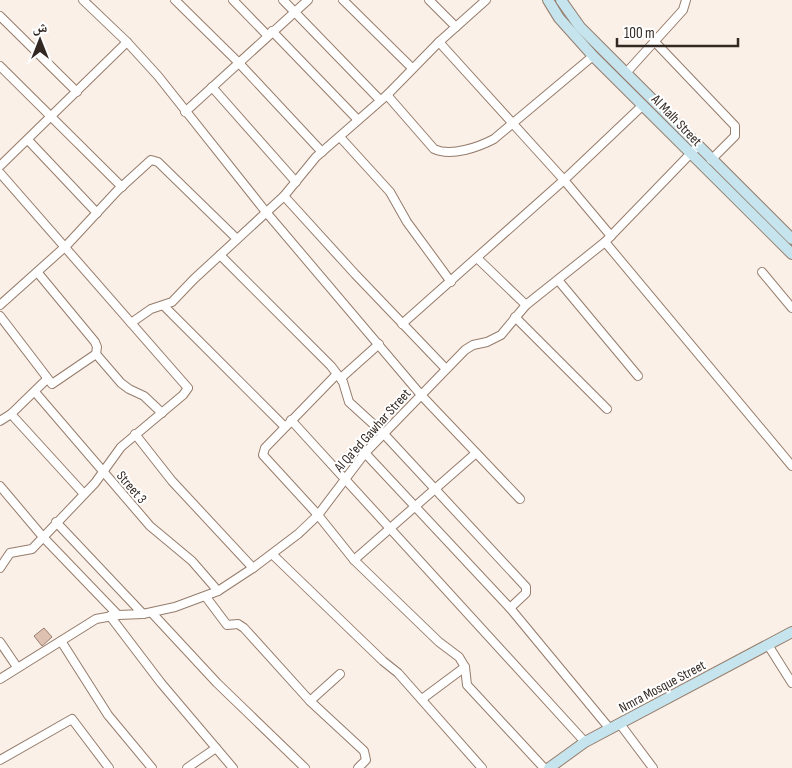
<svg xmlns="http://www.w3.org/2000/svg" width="792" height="768" font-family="'Sofia Sans Condensed','Noto Naskh Arabic',sans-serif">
<rect width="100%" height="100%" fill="#fbf0e8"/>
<path fill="#dfc1b2" stroke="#987c6e" d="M44 628 52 637 42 646 34 636Z"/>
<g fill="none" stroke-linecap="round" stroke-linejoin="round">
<defs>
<g id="street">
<path d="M83 0 127 42 158 76 266 212 421 395 520 499"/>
<path d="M175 0 238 62 322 152"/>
<path d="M233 0 267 35"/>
<path d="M283 0 380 100"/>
<path d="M343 0 412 68"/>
<path d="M429 0 456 27"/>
<path d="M0 16 77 92"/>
<path d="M272 31 358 120"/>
<path d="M654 41 735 126V136L711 160"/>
<path d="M439 42 564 180 611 236"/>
<path d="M0 66 122 187"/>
<path d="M626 73 683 10 686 0"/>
<path d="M212 87 296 182"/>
<path d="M387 95 434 149C451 157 479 147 494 139L593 56"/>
<path d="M185 112 308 0"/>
<path d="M340 137 390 192 407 222 451 282"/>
<path d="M28 140 97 213"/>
<path d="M0 166 127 42"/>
<path d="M0 173 188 388 183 395 121 447 95 483 32 549 10 553 0 568"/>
<path d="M284 196 355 274 446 369"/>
<path d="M605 242 792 466"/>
<path d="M220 255 331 366 343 382 349 402 383 433 526 587V593L510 608"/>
<path d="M477 258 526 305"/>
<path d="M762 272 792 308"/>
<path d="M558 280 638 376"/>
<path d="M0 305 66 246 117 191 151 160 158 162 237 239"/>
<path d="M164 306 285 427"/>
<path d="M0 316 52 384 96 354 97 347 95 342 38 273"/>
<path d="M515 317 607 409"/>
<path d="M131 323 151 309 172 302 194 279 284 196 316 157 387 95 439 42 486 0"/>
<path d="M402 324 564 180 643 105"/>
<path d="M96 354 121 383 129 389 144 396 162 413"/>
<path d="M337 374 265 448 263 455 318 515 354 560 439 642 459 657 465 667 467 685 544 768"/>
<path d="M341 378 379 344"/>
<path d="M35 392 150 526 192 561 218 591"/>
<path d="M11 414 84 494"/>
<path d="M291 420 585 742"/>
<path d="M0 421 11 414 47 379"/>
<path d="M135 434 172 481 253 568"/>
<path d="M365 453 510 608 610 729"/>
<path d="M0 486 43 537 118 615"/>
<path d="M56 522 143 614"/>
<path d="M272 554 383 661 398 673 482 768"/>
<path d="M354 560 476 453"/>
<path d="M206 597 227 625 238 624 244 628 310 701 364 751 366 760 358 768"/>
<path d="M152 613 217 683 305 768"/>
<path d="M110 616 161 683 233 768"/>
<path d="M61 641 108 715 152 768"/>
<path d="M0 642 17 667"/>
<path d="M768 645 792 683"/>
<path d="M0 679 96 619 118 615 143 614 175 607 218 591 253 568 298 534 318 515 365 453 465 350 473 345 487 342 501 335 526 305 605 242 695 149"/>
<path d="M422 699 465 667"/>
<path d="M310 701 340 674"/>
<path d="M620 724 653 768"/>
<path d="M0 760 72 719 109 768"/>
<path d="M187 768 216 748"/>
</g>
<g id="secondary">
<path d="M548 0 559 18 593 56 792 254"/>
<path d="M561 0 580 27 792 239"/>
<path d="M549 768 585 742 792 632"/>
</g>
</defs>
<use href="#street" stroke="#957c6b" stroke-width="10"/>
<use href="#secondary" stroke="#957c6b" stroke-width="12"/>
<use href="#street" stroke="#fff" stroke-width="8"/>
<use href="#secondary" stroke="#c5e4ed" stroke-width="10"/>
</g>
<g text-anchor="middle" stroke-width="4" stroke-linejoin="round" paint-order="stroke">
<g font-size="14" fill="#332922" stroke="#fff">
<text transform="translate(677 120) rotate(46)" y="5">Al Malh Street</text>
<text transform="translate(372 430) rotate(-48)" y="5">Al Qa'ed Gawhar Street</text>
<text transform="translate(132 487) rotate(49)" y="5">Street 3</text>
<text transform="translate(662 686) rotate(-28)" y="5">Nmra Mosque Street</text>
</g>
</g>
<g transform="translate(40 40)" stroke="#ffffff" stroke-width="4" paint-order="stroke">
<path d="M0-4L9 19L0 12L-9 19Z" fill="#332922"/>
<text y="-8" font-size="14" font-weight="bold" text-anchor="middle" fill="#332922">ش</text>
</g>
<path d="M617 38v8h121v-8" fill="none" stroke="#332922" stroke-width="2.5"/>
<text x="624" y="38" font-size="15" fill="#332922" stroke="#ffffff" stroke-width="4" paint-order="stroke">100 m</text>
</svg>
